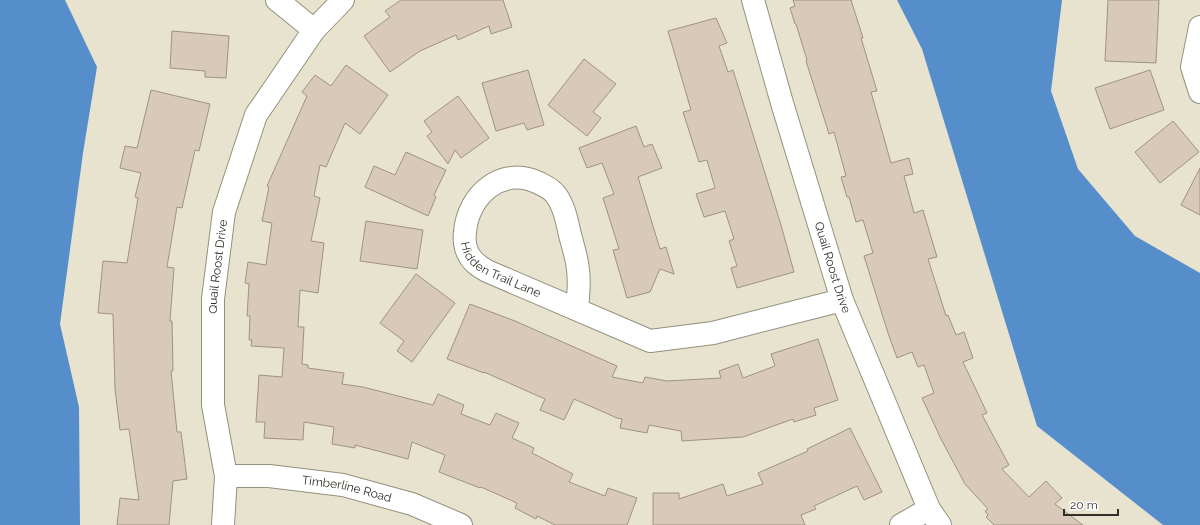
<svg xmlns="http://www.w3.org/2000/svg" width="1200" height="525" font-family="Raleway,sans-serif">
<rect width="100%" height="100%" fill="#e8e3ce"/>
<g fill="#568ecc">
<path d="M0 0H65L97 67 83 153 60 324 79 407 80 525H0Z"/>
<path d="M897 0H1062L1051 91 1078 169 1135 236 1200 273V525H1163L1037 426 922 49Z"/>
</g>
<g fill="#d8c9b9" stroke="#a09283">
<path d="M401 0H503L512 27 491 34 489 26 458 40 456 35 420 51 390 72 364 36 390 17 385 11Z"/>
<path d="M793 0H851L863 38H861L877 91 871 92 891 163 909 158 913 174 904 176 914 213 923 210 937 257 928 259 946 316 948 315 956 335 964 332 973 358 963 362 987 413 982 415 1009 465 1002 469 1029 497 1046 481 1062 498 1055 504 1083 525H994L986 517 988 515 985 511 988 509 965 484 941 439 922 398 934 393 924 365 918 367 912 352 897 358 888 333 864 256 873 253 863 220 856 222 849 197H847L841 177 846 176 834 132 829 134 806 61 807 60 796 24H795L790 8 795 6Z"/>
<path d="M1108 0H1159L1156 63 1105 61Z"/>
<path d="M716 18 727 43 719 46 728 72 733 70 781 225 794 272 737 288 731 268 737 266 729 241 734 239 725 211 704 217 696 194 715 188 707 160 699 162 683 112 691 110 668 31Z"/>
<path d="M172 31 229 36 226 78 205 77V71L170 68Z"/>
<path d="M584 59 616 84 593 112 601 118 587 136 548 105Z"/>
<path d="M346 65 388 95 360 134 345 123 326 167 320 165 314 196 320 198 311 241 324 243 318 293 300 290 298 327H304L302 364 308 365V368L344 373 342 384 363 387 433 405 438 394 464 405 461 414 490 425 496 413 519 423 512 438 534 448 532 453 573 474 569 482 605 496 608 488 637 498 627 525H555L537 516 536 519 515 508 517 503 481 487 480 488 439 472 445 455 412 442 408 459 355 445V448L332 444 334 427 304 422 303 440 264 438 265 422H256L259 375 282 377 284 348 251 346 252 340H249L250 316H247L249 284 245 283 248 262 266 265 272 223 262 221 269 187 267 186 307 96 302 92 315 75 331 86Z"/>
<path d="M528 70 544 125 527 130 524 123 496 131 482 83Z"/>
<path d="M1150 70 1164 110 1110 129 1095 88Z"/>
<path d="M151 90 210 104 199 151 195 150 182 208 177 207 167 267 174 268 170 321H172L173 371H171L177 432H181L187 479 173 481 169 525H117L120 498 139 500 129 429 120 430 115 389 113 314 98 313 103 261 127 263 138 198 135 197 141 173 120 168 125 146 137 148Z"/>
<path d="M458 96 489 138 461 158 455 150 448 164 427 136 432 132 424 121Z"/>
<path d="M1173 121 1199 152 1160 183 1135 152Z"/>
<path d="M636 126 644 147 652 144 662 168 638 177 660 249 666 247 674 274 660 269 650 292 627 298 613 250 619 249 603 198 614 194 602 163 587 168 579 148Z"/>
<path d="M406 152 446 170 434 195 436 197 428 216 365 187 374 166 395 175Z"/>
<path d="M1200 168V215L1181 205Z"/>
<path d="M366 221 423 230 417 269 360 261Z"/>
<path d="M416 274 455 303 412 362 397 351 404 341 380 323Z"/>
<path d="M470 304 515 321 617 366 612 377 643 383 645 377 667 381 721 378 719 371 738 364 743 378 775 366 771 354 818 339 838 400 814 408 816 415 794 422 793 419 743 437 682 441 681 431 649 425 647 433 620 428 622 419 617 418 574 399 564 420 540 410 545 399 484 372V373L447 359Z"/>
<path d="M850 428 882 492 864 500 857 486 814 506 816 509 801 515 805 525H653V493H679V499L723 484 727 496 763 484 758 473 808 451 807 449Z"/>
</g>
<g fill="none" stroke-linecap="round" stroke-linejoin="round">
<defs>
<g id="minor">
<path d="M277 0 314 30"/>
<path id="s1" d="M753 0 782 103 842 300 929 509 940 525"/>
<path d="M1200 27 1192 67 1200 92"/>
<path id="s2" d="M577 309C578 297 580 283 578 270 577 258 573 246 570 235 567 221 564 206 556 195 552 189 545 186 539 183 502 165 468 195 465 232 464 239 465 249 469 255 473 263 480 267 487 271L650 341 713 333 842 300"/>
<path id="s3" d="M226 476H269L343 485 412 504 461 525"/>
<path id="s4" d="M223 525 226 476 213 405V299L224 212 256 115 314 30 343 0"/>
<path d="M901 525 929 509"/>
</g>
</defs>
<use href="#minor" stroke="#94907d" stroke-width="24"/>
<use href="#minor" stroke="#fff" stroke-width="22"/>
</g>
<g text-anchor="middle" stroke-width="3" stroke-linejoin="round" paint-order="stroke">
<g font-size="12" fill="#312f27" stroke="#fff">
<text dy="4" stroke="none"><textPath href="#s2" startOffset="302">Hidden Trail Lane</textPath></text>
<text dy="4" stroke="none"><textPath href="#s4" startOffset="260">Quail Roost Drive</textPath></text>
<text dy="4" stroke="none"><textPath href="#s1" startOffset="279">Quail Roost Drive</textPath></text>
<text dy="4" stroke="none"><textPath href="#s3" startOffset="122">Timberline Road</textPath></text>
</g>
</g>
<path d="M1064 509v6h54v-6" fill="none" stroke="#312f27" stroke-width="2"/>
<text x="1070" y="509" font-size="12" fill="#312f27" stroke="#ffffff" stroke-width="3" paint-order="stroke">20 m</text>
</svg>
